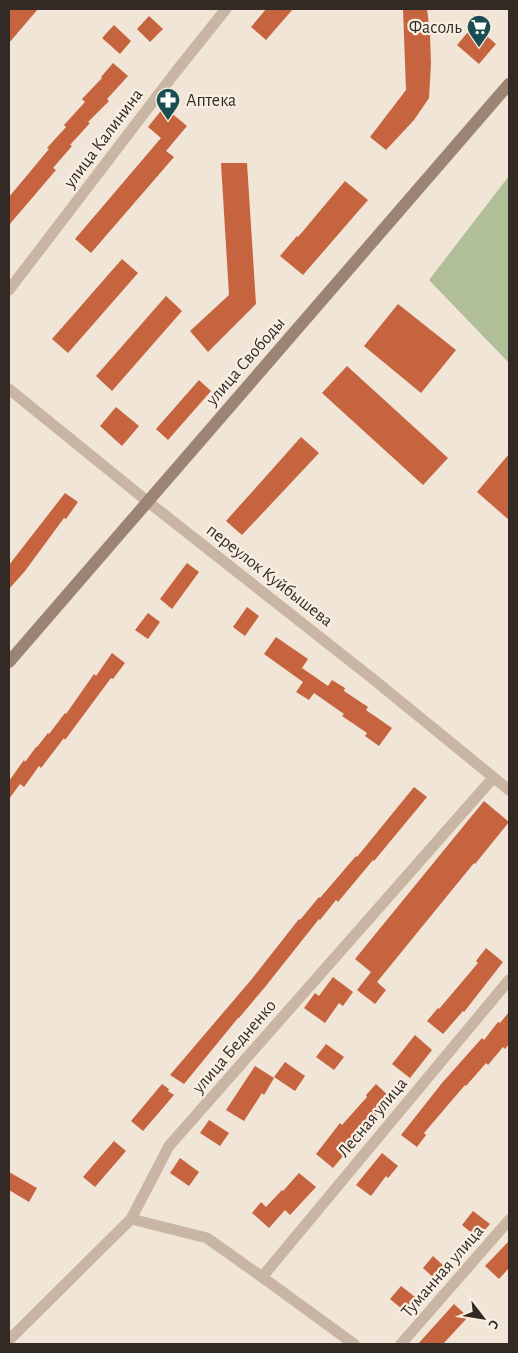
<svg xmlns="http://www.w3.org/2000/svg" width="518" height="1353" font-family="'Alegreya Sans',sans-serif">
<rect width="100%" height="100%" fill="#f0e5d6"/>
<path fill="#b0bf97" d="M509 176V363L429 280Z"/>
<g fill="#c5643f">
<path d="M9 9H38L9 43Z"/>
<path d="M266 9H293L266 40 251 27Z"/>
<path d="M403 9H427L430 34 431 64 429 98 414 120 386 150 370 137 406 90Z"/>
<path d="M149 16 163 29 150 42 137 29Z"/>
<path d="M114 25 131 41 120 54 102 38Z"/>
<path d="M474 25 496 44 479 64 457 45Z"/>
<path d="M113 63 128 76 107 99 109 101 88 122 90 123 70 145 72 146 53 168 56 170 9 225V197L49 149 47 148 66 127 64 125 85 102 82 99 102 78 101 77Z"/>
<path d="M164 107 187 126 166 151 174 157 91 253 75 239 161 138 148 127Z"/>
<path d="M221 163H247L256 304 208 352 190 331 229 295Z"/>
<path d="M345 181 368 200 303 275 280 256 297 236 298 237Z"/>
<path d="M122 259 138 273 68 353 52 339Z"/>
<path d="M166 296 182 311 112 391 96 376Z"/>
<path d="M398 304 456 350 421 393 364 346Z"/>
<path d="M347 366 448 458 423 485 322 393Z"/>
<path d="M199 380 211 391 168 440 156 429Z"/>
<path d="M116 407 139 426 122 446 100 426Z"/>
<path d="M301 437 319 453 242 535 226 521Z"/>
<path d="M509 454V520L477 492Z"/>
<path d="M65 493 78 502 66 519 64 518 25 571 9 589V565Z"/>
<path d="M187 563 199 572 172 609 160 599Z"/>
<path d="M247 607 259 616 245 636 233 627Z"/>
<path d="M148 613 160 622 148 639 135 630Z"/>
<path d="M276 637 308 659 302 668 328 686 332 680 345 688 344 691 368 707 366 710 392 728 379 746 365 736 367 733 342 716 344 714 314 693 309 700 296 692 303 682 264 654Z"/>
<path d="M112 653 125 663 113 679 111 678 65 740 64 738 41 768 39 766 24 787 20 784 9 799V781L24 760 25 762 36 747H37L48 733 49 734 65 713 66 714 94 674 96 676Z"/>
<path d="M414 787 427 797 374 861 373 860 338 902 336 900 320 920 319 919 265 987 239 1018H238L184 1084 170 1075 251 980 299 919 300 920 319 897 320 898 356 856 357 857Z"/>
<path d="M484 801 509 822 475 864 474 863 377 982 386 990 375 1004 357 990 371 972 355 959Z"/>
<path d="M486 948 503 962 464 1012 463 1011 443 1034 427 1021 438 1008 439 1009 478 963 476 961Z"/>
<path d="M333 977 353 992 343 1006 339 1003 325 1023 304 1008 315 993 319 996Z"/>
<path d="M509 1012V1044L505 1049 503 1047 488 1065 486 1063 466 1086 465 1085 424 1133 426 1135 417 1147 401 1135 442 1083 482 1038 484 1040 498 1022 500 1023Z"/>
<path d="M415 1035 432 1050 410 1078 392 1064Z"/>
<path d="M326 1044 344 1057 334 1070 316 1057Z"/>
<path d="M285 1062 305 1076 295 1091 274 1077Z"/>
<path d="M255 1066 274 1078 264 1095 262 1093 244 1121 226 1110Z"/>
<path d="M162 1084 169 1089 168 1091 174 1095 143 1131 131 1121Z"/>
<path d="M376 1084 391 1098 373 1118 374 1119 333 1168 316 1154 340 1123 342 1125 367 1097 366 1095Z"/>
<path d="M209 1120 229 1133 220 1146 200 1133Z"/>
<path d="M114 1141 126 1151 95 1187 83 1177Z"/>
<path d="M382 1153 398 1166 388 1178 386 1176 371 1196 356 1185Z"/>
<path d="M180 1158 199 1172 189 1186 170 1173Z"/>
<path d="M9 1172 37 1188 29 1202 9 1190Z"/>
<path d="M299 1173 316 1187 290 1215 285 1210 269 1228 252 1213 261 1202 266 1207 282 1190 283 1191Z"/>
<path d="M473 1211 490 1224 478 1238 462 1225Z"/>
<path d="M509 1241V1268L499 1279 485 1266Z"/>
<path d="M433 1256 447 1269 437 1281 423 1268Z"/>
<path d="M401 1286 419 1300 408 1314 390 1299Z"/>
<path d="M454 1304 468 1317 443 1344H418Z"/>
</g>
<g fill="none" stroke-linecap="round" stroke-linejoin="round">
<g stroke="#c8b5a3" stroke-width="11">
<path d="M9 290 174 74 226 9"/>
<path d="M9 389 147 501 373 679 509 790"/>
<path d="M131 1219 207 1238 262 1277 354 1344"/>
<path d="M262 1277 509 980"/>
<path d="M9 1340 131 1219 169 1146 493 778"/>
<path d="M401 1344 509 1220"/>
</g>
<path stroke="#9b8474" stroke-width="12" d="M9 662 509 84"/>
</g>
<defs>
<symbol id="supermarket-pin" viewBox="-11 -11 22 30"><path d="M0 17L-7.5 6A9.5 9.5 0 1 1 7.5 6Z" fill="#1b4e53" stroke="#f8efe2"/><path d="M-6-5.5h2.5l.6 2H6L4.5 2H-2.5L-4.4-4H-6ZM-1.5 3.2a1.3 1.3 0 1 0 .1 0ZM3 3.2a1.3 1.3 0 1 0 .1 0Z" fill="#fff"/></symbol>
<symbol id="pharmacy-pin" viewBox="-11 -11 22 30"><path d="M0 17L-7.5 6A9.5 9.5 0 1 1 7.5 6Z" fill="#1b4e53" stroke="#f8efe2"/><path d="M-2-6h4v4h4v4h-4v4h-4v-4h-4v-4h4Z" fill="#fff"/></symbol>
</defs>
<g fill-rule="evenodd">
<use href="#supermarket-pin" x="465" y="13" width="28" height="38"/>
<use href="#pharmacy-pin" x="154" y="86" width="28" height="38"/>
</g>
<g text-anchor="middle" stroke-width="4.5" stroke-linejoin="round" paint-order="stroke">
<g font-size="18" fill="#332a25" stroke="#f8efe2" text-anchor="end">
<text x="462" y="33">Фасоль</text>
<text x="186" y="106" text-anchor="start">Аптека</text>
</g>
<g font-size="18" fill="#332a25" stroke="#f8efe2">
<text transform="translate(103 138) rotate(-53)" y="6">улица Калинина</text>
<text transform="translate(245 361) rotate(-49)" y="6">улица Свободы</text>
<text transform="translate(270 575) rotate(38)" y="6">переулок Куйбышева</text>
<text transform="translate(234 1046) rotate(-49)" y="6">улица Бедненко</text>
<text transform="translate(372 1117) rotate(-50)" y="6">Лесная улица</text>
<text transform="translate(442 1271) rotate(-49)" y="6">Туманная улица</text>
</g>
</g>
<rect width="518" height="1353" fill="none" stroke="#332a25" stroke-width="20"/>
<g transform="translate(483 1318) rotate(121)" stroke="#f8efe2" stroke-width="4" paint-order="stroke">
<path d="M0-4L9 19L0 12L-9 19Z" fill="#332a25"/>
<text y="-8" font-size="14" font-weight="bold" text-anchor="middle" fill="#332a25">С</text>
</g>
</svg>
